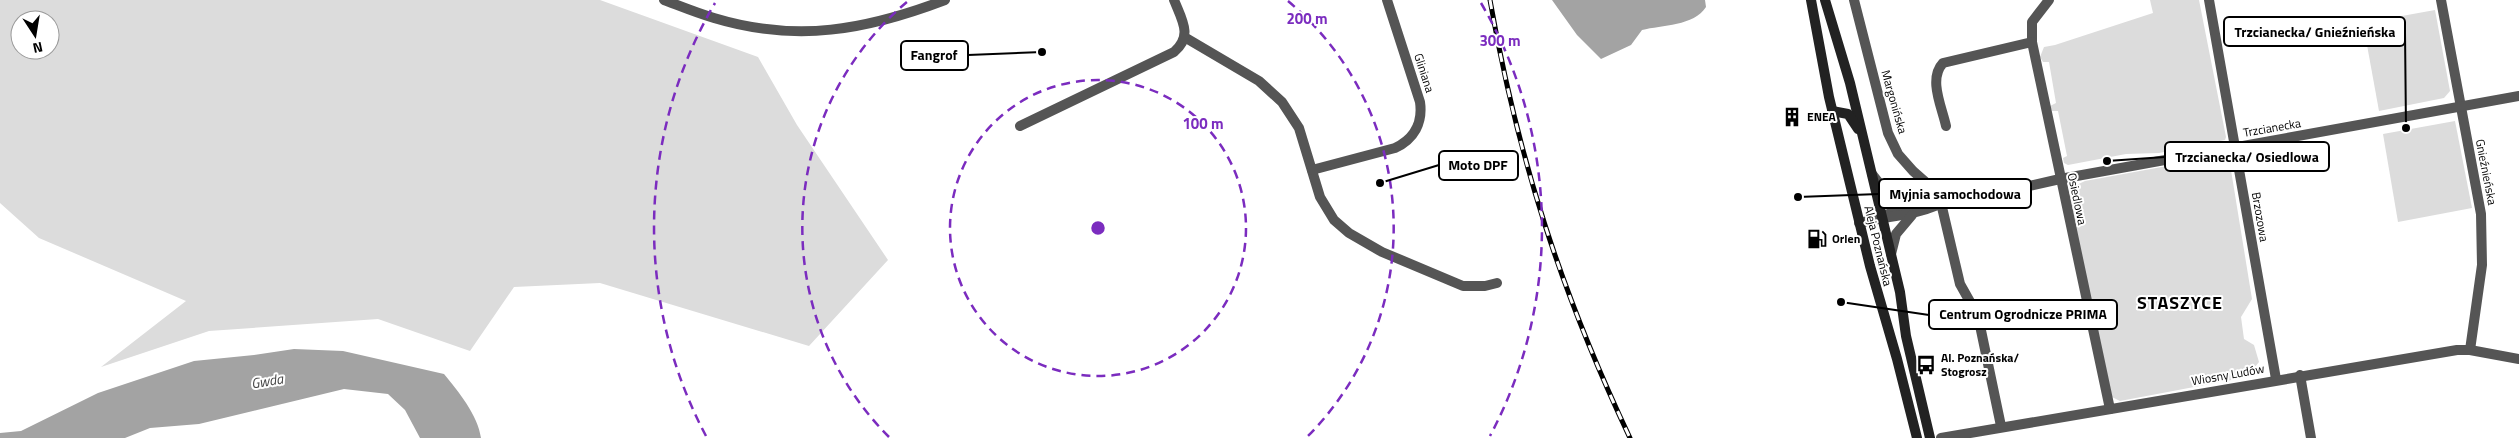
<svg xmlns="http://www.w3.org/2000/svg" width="2519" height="438" font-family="'Titillium Web',sans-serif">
<rect width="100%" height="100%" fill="#fff"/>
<g fill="#dcdcdc" fill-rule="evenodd">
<path d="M0 0H600L758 57 797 125 888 260 809 346 600 283 514 287 470 351 378 319 209 331 101 367 186 301 39 238 0 203ZM20 20H50V50H20Z"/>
<path d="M2150 0H2199L2226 137 2225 140 2159 153 2126 154 2068 165 2064 163 2063 158 2067 156 2058 111H2052L2050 106 2056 103 2049 62H2043L2040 57 2044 47 2055 45 2153 13Z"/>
<path d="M2435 10 2450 91 2444 98 2379 111 2363 23Z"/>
<path d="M2455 121 2472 208 2398 222 2383 134Z"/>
<path d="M2211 158 2230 164 2252 299 2241 317 2244 339 2254 345 2259 362 2247 377 2120 401 2112 397 2069 199 2070 188 2085 181Z"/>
</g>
<g fill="#a3a3a3">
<path d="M1552 0H1705L1706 7C1694 26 1662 25 1642 30L1631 45 1601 59 1577 35Z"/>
<path d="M294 349 343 351 444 374C458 391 478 415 481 438H420L405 410 388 394 344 389 199 424 150 428 125 438H0V433L21 431 98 393 194 361 254 355Z"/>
</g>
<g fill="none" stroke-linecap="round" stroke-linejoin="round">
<g stroke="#555" stroke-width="10">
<path d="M1854 0 1888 133 1898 154 1913 171 1930 186 1941 203 1960 284 1978 316 2001 426"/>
<path d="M2049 0 2032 22V42L2110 409"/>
<path d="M2209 0 2276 379"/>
<path d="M2441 0 2481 214 2482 265 2470 350"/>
<path d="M1186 38 1259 81 1282 102 1299 128 1320 197 1334 220 1349 233 1382 252 1463 286H1485L1497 283"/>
<path d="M1020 126 1174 52C1193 36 1182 20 1174 0"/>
<path d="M1946 126C1942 107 1928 79 1943 63L2032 42"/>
<path d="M1312 170 1395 148C1414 139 1423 123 1420 102L1387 0"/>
<path d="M2300 375 2311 438"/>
<path d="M1941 438 2457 350H2470L2519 359"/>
</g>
<g stroke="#555" stroke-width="10">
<path d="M664 0C680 6 697 13 714 18 797 43 866 30 945 0"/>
<path d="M1872 174 1886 192 1909 204"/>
<path d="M1882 217 1909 204 1941 203 1971 199 2060 179 2519 96"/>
<path d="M1859 223C1887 216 1912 216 1938 205"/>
<path d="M1891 254 1896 234 1912 215"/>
</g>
<g stroke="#222" stroke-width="10">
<path d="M1811 0 1829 97 1870 266 1897 359 1917 438"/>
<path d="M1825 0 1850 83 1900 292 1906 336 1930 438"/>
<path d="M1832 111 1848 114 1858 129"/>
</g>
<defs>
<path id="rail" d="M1490 0C1518 159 1561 292 1630 438"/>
</defs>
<use href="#rail" stroke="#000" stroke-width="5"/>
<use href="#rail" stroke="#fff" stroke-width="3" stroke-dasharray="9" stroke-linecap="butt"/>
</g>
<g fill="none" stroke="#7b2cbf" stroke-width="2.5" stroke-dasharray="9 6">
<circle cx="1098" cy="228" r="148"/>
<path d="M889 437A296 296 0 0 1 908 1M1288 1A296 296 0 0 1 1307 437"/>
<path d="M706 436A444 444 0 0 1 715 3M1481 3A444 444 0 0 1 1490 436"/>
</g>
<defs>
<symbol id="building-bare" viewBox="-9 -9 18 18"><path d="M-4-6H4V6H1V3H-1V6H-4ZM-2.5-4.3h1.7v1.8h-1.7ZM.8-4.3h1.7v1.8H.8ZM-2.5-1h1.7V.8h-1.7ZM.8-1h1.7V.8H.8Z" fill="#000" stroke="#fff" stroke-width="2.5" paint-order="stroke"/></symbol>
<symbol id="fuel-bare" viewBox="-9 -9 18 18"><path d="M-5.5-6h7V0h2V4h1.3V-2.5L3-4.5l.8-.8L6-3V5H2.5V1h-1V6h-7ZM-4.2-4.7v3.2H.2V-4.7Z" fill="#000" stroke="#fff" stroke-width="2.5" paint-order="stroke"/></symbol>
<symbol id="bus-bare" viewBox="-9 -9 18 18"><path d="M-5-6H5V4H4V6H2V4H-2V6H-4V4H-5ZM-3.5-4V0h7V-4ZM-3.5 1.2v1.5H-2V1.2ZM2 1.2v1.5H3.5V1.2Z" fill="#000" stroke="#fff" stroke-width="2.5" paint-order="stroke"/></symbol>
</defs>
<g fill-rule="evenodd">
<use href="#building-bare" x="1778" y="103" width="28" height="28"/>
<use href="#fuel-bare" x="1803" y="225" width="28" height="28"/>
<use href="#bus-bare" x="1912" y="351" width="28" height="28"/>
</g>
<g text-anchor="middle" stroke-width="4" stroke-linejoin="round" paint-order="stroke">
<g font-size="12" fill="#000" stroke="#fff">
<text transform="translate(1424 73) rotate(72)" y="4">Gliniana</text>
<text transform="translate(1894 102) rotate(74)" y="4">Margonińska</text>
<text transform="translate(2272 128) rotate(-10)" y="4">Trzcianecka</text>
<text transform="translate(2486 172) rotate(79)" y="4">Gnieźnieńska</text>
<text transform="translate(2077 199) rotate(78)" y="4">Osiedlowa</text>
<text transform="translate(2260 217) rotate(80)" y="4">Brzozowa</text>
<text transform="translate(1878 246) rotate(76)" y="4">Aleja Poznańska</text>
<text transform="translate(2228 375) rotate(-10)" y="4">Wiosny Ludów</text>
</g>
<g font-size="12" font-weight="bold" fill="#000" stroke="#fff" text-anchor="start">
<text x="1807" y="121">ENEA</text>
<text x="1832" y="243">Orlen</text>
<text x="1941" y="362">Al. Poznańska/<tspan x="1941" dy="14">Stogrosz</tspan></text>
</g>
<g font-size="14" font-style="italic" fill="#444" stroke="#fff">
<text transform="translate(267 381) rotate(-9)" y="5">Gwda</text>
</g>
<g font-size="18" font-weight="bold" letter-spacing="1" fill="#000" stroke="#fff">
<text x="2180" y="309">STASZYCE</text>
</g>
</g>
<circle cx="1098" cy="228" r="8" fill="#7b2cbf" stroke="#fff" stroke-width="2.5"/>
<g font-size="15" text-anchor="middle" font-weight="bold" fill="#7b2cbf" stroke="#fff" stroke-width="4" stroke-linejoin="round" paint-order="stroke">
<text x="1307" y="24">200 m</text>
<text x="1500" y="46">300 m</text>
<text x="1203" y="129">100 m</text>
</g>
<path fill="none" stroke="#000" stroke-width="2" d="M2406 128L2405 32M1042 52L968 55M2107 161L2165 157M1380 183L1439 165M1798 197L1879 194M1841 302L1929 315"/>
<g fill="#000" stroke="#fff" stroke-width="2">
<circle cx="2406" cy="128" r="5"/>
<circle cx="1042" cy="52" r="5"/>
<circle cx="2107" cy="161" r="5"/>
<circle cx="1380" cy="183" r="5"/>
<circle cx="1798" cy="197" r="5"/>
<circle cx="1841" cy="302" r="5"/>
</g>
<g fill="#fff" stroke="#000" stroke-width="2">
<rect x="2224" y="17" width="181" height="29" rx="5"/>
<rect x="901" y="41" width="67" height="29" rx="5"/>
<rect x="2165" y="142" width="164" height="29" rx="5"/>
<rect x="1439" y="151" width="79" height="29" rx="5"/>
<rect x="1879" y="179" width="152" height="29" rx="5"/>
<rect x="1929" y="300" width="188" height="29" rx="5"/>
</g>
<g font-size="14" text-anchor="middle" font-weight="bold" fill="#000">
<text x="2315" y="37">Trzcianecka/ Gnieźnieńska</text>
<text x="934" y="60">Fangrof</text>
<text x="2247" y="162">Trzcianecka/ Osiedlowa</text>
<text x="1478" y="170">Moto DPF</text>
<text x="1955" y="199">Myjnia samochodowa</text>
<text x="2023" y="319">Centrum Ogrodnicze PRIMA</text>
</g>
<g transform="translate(35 35) rotate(168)"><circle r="24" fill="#ffffff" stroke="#999999"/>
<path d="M0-4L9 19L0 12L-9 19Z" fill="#000000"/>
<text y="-8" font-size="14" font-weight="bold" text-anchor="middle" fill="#000000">N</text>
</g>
</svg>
